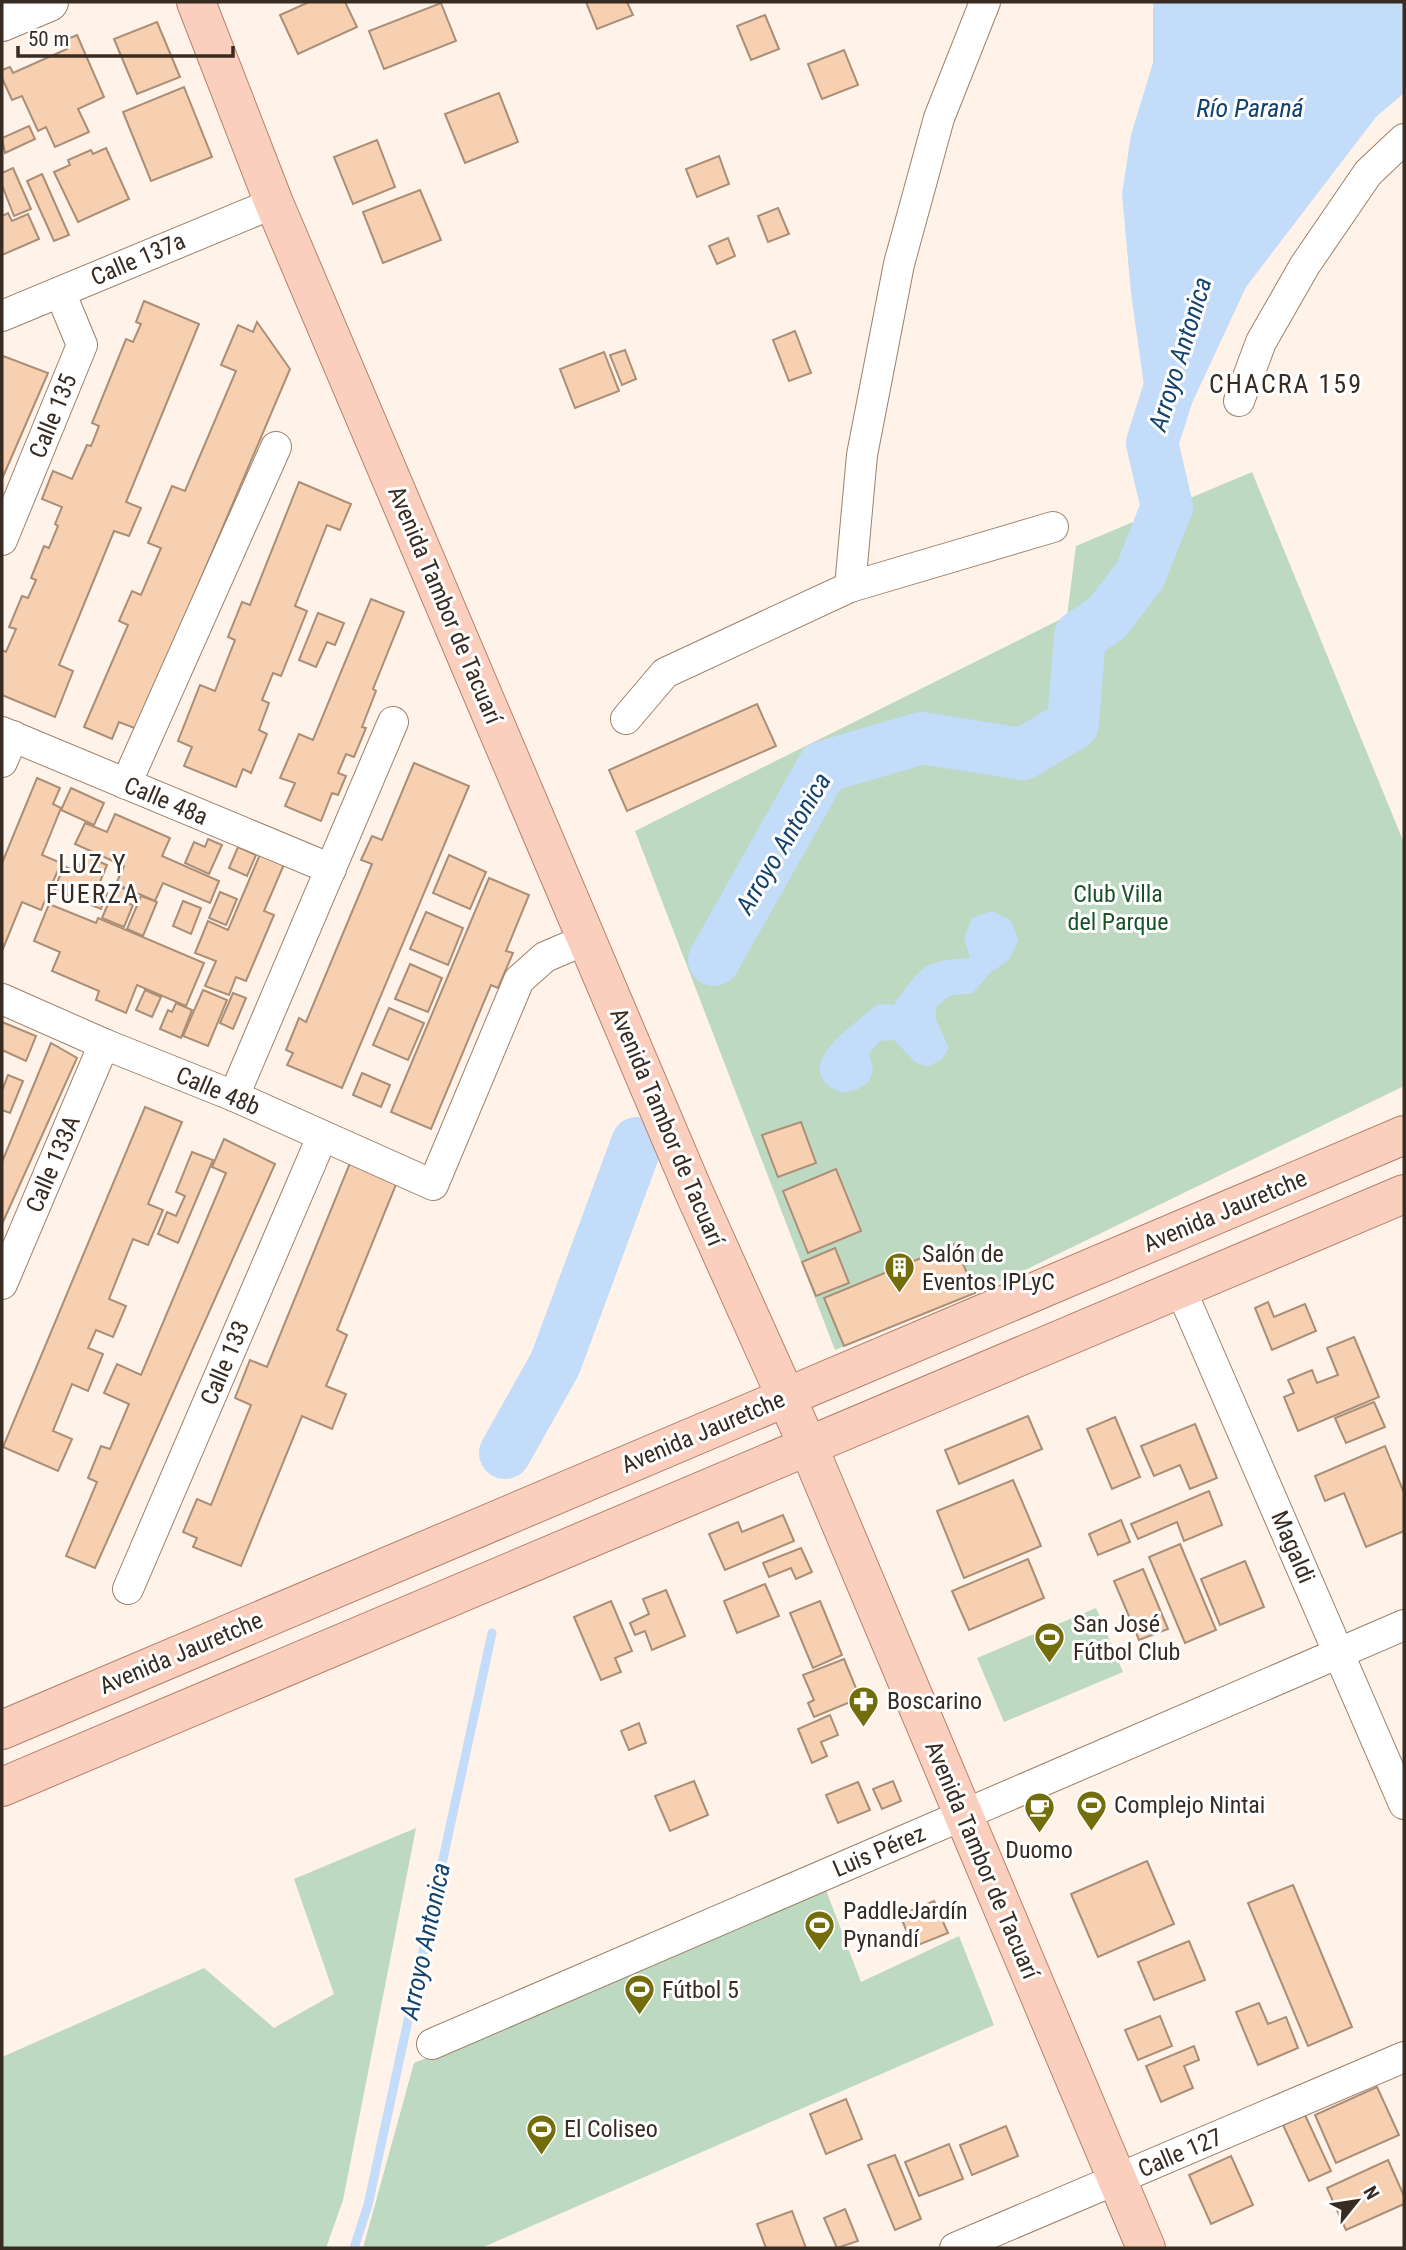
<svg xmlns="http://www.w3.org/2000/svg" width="1406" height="2250" font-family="'Roboto Condensed',sans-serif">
<rect width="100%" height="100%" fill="#fff2e8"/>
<g fill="#bdd9c1">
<path d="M1252 472 1404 843V1086L1019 1273 835 1350 635 831 1067 616 1076 546Z"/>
<path d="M1096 1608 1123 1672 1004 1722 977 1658Z"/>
<path d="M416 1828 343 2200 326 2248H2V2057L204 1968 274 2028 334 1994 294 1879Z"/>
<path d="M826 1890 861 1982 959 1936 994 2025 481 2248H363L414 2063Z"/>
</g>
<g fill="#c2dcf9">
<path d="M1153 2H1404V93L1376 117 1246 287 1186 416 1152 443 1131 293 1122 194 1131 135 1153 63Z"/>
<path d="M992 911 1011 920 1018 940 1010 959 989 974 973 993 949 996 936 1007V1020L949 1048 941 1060 927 1067 915 1062 894 1040 880 1041 869 1053 873 1070 869 1082 856 1090 843 1093C839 1091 832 1089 828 1085 798 1059 860 1020 878 1004L894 1005C922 966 922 961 970 958L964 938 972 918Z"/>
</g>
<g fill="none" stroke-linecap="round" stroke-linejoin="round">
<path stroke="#c2dcf9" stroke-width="9" d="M354 2248 368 2205 492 1633"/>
<g stroke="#c2dcf9" stroke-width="52">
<path d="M714 960 823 767 922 738 1023 754 1073 724 1080 636 1107 618 1140 575 1167 507 1152 443 1174 374"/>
<path d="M505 1453 555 1364 637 1143"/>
</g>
</g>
<g fill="#f7d0b1" stroke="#ab8e76" stroke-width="2">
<path d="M309 2H345L357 27 298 54 280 15Z"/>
<path d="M586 2H627L633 15 597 29Z"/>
<path d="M441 3 456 41 384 69 369 31Z"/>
<path d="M765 15 779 49 751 60 737 26Z"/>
<path d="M157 22 180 77 137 94 114 39Z"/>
<path d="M77 35 104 97 78 109 89 132 55 147 46 127 38 131 22 96 12 100 2 78V70L10 67 13 73 67 49 63 41Z"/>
<path d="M844 50 858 85 822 99 808 64Z"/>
<path d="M184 87 212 157 151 181 123 112Z"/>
<path d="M499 93 518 142 465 163 445 114Z"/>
<path d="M29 126 35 139 5 153 2 138Z"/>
<path d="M377 140 395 187 353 204 334 157Z"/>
<path d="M106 148 129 199 78 222 54 172 70 165 68 160 91 150 93 154Z"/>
<path d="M719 156 729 184 697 197 686 169Z"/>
<path d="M13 168 31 209 14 216 2 185V173Z"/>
<path d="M42 174 69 235 54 241 27 181Z"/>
<path d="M420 190 441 240 383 263 363 212Z"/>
<path d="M778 208 789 234 768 242 758 216Z"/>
<path d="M8 213 12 221 28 214 39 239 2 255V216Z"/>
<path d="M728 238 735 256 717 264 709 246Z"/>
<path d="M144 301 199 324 126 502 141 508 129 536 114 531 59 665 73 671 55 717 2 695V650L6 652 16 629 9 627 22 596 28 598 36 580 31 578 44 546 49 548 58 526 55 524 62 507 42 499 53 471 72 479 87 445 91 446 99 426 92 423 126 339 133 342 141 324 136 322Z"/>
<path d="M257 322 290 369 137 729 119 722 112 739 84 727 128 625 119 621 132 591 141 595 161 548 148 543 172 486 185 491 236 371 221 365 238 325 253 332Z"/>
<path d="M795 331 811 373 789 381 773 340Z"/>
<path d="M625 350 636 379 622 385 610 355Z"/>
<path d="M604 352 619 391 575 408 560 369Z"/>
<path d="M3 356 48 373 2 479V358Z"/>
<path d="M299 482 351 504 340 530 327 525 295 606 307 611 281 676 273 673 262 700 269 703 259 730 267 734 251 773 243 769 236 787 184 766 192 747 178 741 200 685 215 691 235 640 228 637 242 602 250 605Z"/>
<path d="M371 599 404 612 373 689 376 691 362 727 366 728 354 757 346 754 338 773 346 776 338 795 332 793 321 821 285 806 295 783 280 778 299 734 313 740Z"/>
<path d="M318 613 344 623 335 645 327 642 316 667 299 660Z"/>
<path d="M757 704 776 746 627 811 609 770Z"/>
<path d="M414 763 469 786 342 1088 287 1065 293 1053 286 1050 299 1018 306 1022 372 864 361 860 372 836 382 840Z"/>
<path d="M37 778 60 788 53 804 61 808 42 855 61 863 41 910 22 902 2 951V863Z"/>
<path d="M71 788 104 803 94 825 61 810Z"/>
<path d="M115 814 170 838 162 856 219 881 210 903 163 883 155 901 116 884 124 866 75 844 85 823 107 832Z"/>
<path d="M208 839 222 845 209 874 185 863 194 842 205 847Z"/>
<path d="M238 847 256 855 247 876 229 868Z"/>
<path d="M261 852 285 862 264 911 274 915 246 981 236 977 229 995 205 986 216 961 195 953 208 921 228 930Z"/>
<path d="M84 855 107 865 97 889 107 893 101 909 54 890 64 866 77 872Z"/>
<path d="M449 855 486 872 470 909 433 893Z"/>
<path d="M489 878 529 895 506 951 513 953 498 988 491 985 431 1129 391 1112Z"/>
<path d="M116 885 131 892 127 903 133 905 124 927 102 918Z"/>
<path d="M220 892 237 899 226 925 209 918Z"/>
<path d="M141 896 157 902 143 936 127 929Z"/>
<path d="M183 901 201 908 191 934 173 926Z"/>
<path d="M49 904 96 923 98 918 204 963 186 1006 137 985 126 1013 96 1000 99 991 52 971 60 952 34 941Z"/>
<path d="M426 912 463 928 448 965 410 949Z"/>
<path d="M410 964 442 978 428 1012 395 999Z"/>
<path d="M145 990 161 997 152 1017 136 1010Z"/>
<path d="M203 990 227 1000 208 1046 183 1036Z"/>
<path d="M233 993 246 998 233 1029 220 1023Z"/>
<path d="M176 1003 192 1010 181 1038 160 1029 168 1010 172 1012Z"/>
<path d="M389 1008 424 1023 408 1060 373 1045Z"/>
<path d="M2 1022 36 1036 26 1061 2 1050Z"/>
<path d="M51 1043 77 1058 2 1224V1162Z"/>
<path d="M362 1073 390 1085 381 1107 353 1095Z"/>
<path d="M8 1075 23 1081 10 1113 2 1110V1091Z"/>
<path d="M145 1107 182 1122 148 1204 163 1210 148 1245 133 1239 109 1299 126 1306 113 1337 96 1330 88 1348 103 1354 88 1391 72 1384 53 1431 72 1439 58 1471 3 1447Z"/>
<path d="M801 1122 816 1163 778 1177 762 1135Z"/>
<path d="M224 1139 275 1164 95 1568 66 1556 97 1482 88 1478 101 1446 110 1449 129 1404 104 1393 117 1364 141 1375 226 1173 212 1167Z"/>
<path d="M192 1152 213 1160 178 1243 158 1234 167 1212 176 1216 185 1196 176 1192Z"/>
<path d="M350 1163 397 1182 337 1330 347 1335 326 1386 346 1394 332 1429 302 1416 241 1566 193 1547 197 1538 183 1532 197 1499 211 1505 251 1405 235 1398 250 1360 267 1367Z"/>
<path d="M836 1169 861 1231 808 1253 783 1191Z"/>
<path d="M955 1244 975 1293 844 1346 824 1298Z"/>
<path d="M835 1248 849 1283 816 1296 802 1262Z"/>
<path d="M1268 1302 1274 1317 1305 1304 1316 1331 1272 1350 1255 1308Z"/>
<path d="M1354 1337 1379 1397 1298 1431 1284 1397 1294 1393 1288 1380 1312 1370 1317 1383 1338 1375 1327 1348Z"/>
<path d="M1374 1402 1385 1427 1346 1443 1335 1418Z"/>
<path d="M1028 1416 1042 1449 959 1484 945 1450Z"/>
<path d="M1115 1417 1140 1477 1112 1489 1087 1429Z"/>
<path d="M1195 1424 1217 1478 1190 1489 1180 1465 1154 1476 1141 1446Z"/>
<path d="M1385 1446 1404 1493V1531L1366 1547 1344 1493 1325 1501 1315 1476Z"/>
<path d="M1013 1480 1041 1546 964 1578 937 1511Z"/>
<path d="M1209 1491 1222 1525 1184 1541 1177 1522 1138 1539 1131 1524Z"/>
<path d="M783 1515 794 1541 725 1570 709 1534 738 1522 742 1532Z"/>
<path d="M1121 1520 1130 1542 1098 1555 1089 1534Z"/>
<path d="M1180 1544 1216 1630 1185 1643 1149 1557Z"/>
<path d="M801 1548 812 1572 796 1579 791 1568 769 1577 763 1563Z"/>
<path d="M1028 1559 1044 1598 969 1630 952 1591Z"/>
<path d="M1245 1561 1264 1607 1220 1625 1201 1579Z"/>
<path d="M1143 1569 1168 1629 1139 1640 1114 1581Z"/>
<path d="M765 1584 779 1616 737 1633 724 1601Z"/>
<path d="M666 1590 685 1636 652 1650 645 1631 635 1635 630 1623 649 1614 643 1599Z"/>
<path d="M611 1601 632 1651 615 1658 621 1672 601 1680 574 1617Z"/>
<path d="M820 1601 842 1655 813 1668 790 1613Z"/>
<path d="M844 1659 860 1698 814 1717 808 1703 814 1700 803 1675Z"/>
<path d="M830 1715 838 1735 821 1742 827 1756 812 1763 798 1729Z"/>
<path d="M639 1723 646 1743 629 1750 621 1731Z"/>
<path d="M694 1781 708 1815 670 1831 655 1796Z"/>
<path d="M893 1781 901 1801 882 1809 873 1789Z"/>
<path d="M858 1782 870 1810 838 1823 826 1795Z"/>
<path d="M1147 1861 1174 1924 1098 1957 1071 1894Z"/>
<path d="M1293 1885 1352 2027 1308 2046 1248 1903Z"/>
<path d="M934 1901 948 1933 913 1947 900 1915Z"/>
<path d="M1189 1941 1205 1980 1154 2000 1138 1962Z"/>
<path d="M1259 2003 1268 2024 1286 2017 1298 2048 1258 2065 1236 2012Z"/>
<path d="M1160 2016 1172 2046 1138 2060 1125 2030Z"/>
<path d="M1194 2046 1199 2060 1184 2066 1193 2088 1161 2102 1146 2066Z"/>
<path d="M1377 2087 1399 2135 1336 2163 1315 2115Z"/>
<path d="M846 2099 862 2139 826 2154 810 2114Z"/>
<path d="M1305 2115 1331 2171 1309 2181 1283 2125Z"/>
<path d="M1006 2126 1018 2156 972 2175 960 2145Z"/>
<path d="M949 2144 963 2179 919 2196 905 2162Z"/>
<path d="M895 2155 921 2219 895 2230 868 2165Z"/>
<path d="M1231 2156 1253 2205 1211 2224 1189 2175Z"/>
<path d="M1388 2160 1404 2196V2204L1346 2230 1327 2188Z"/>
<path d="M845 2209 858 2241 837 2248 824 2218Z"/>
<path d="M792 2211 806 2248H766L757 2224Z"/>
</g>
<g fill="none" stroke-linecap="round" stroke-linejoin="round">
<defs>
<g id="minor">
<path d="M2 316 274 203"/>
<path d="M1239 401 1261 342 1305 265 1368 173 1404 139"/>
<path d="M2 540 82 345 60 292"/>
<path d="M850 587 1053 527"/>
<path d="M626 719 665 673 850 587 862 455 899 264 939 118 985 2"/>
<path d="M2 732 331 869"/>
<path d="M2 762 13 736"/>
<path d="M126 784 276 447"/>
<path d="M2 999 104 1044 234 1096 433 1185 519 980 545 957 587 939"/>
<path d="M234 1096 393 722"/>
<path d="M2 1284 104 1044"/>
<path d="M1181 1290 1404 1804"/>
<path d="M128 1589 322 1137"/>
<path d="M432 2044 1404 1625"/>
<path d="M955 2248 1404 2057"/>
</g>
<path id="secondary" d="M2 22 49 2"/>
<g id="primary">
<path d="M196 2 274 203 693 1190 808 1446 1146 2248"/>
<path d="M2 1730 1404 1135"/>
<path d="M2 1787 1404 1194"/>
</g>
</defs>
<use href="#minor" stroke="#9d816a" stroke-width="32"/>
<use href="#secondary" stroke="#9d816a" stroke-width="40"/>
<use href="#primary" stroke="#b5816b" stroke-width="40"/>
<use href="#minor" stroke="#fff" stroke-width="30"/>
<use href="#secondary" stroke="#fff" stroke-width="38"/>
<use href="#primary" stroke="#fbcfbe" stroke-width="38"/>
</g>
<defs>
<symbol id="building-pin" viewBox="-11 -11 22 30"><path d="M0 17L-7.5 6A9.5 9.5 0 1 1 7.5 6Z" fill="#746d0b" stroke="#fff"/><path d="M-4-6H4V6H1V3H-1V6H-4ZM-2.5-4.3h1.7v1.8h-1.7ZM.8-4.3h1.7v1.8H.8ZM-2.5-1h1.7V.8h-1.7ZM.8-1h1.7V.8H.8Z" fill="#fff"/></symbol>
<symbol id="stadium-pin" viewBox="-11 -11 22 30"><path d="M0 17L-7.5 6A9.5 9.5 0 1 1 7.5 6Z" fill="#746d0b" stroke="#fff"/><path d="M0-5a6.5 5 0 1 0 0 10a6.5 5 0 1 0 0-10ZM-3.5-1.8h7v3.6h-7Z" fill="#fff"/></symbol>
<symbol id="pharmacy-pin" viewBox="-11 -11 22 30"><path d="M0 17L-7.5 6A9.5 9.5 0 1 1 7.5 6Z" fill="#746d0b" stroke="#fff"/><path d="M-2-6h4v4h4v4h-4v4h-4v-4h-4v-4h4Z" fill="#fff"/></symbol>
<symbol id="cafe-pin" viewBox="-11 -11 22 30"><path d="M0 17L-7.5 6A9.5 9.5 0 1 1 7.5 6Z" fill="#746d0b" stroke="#fff"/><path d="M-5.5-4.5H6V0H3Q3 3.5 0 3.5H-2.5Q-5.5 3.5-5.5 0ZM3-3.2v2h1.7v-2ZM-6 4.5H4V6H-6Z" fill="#fff"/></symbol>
</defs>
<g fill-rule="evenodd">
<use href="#building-pin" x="882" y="1250" width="35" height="47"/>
<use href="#stadium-pin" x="1032" y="1620" width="35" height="47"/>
<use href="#pharmacy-pin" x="846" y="1684" width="35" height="47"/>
<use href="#stadium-pin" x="1074" y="1788" width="35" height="47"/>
<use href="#cafe-pin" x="1022" y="1790" width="35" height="47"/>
<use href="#stadium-pin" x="802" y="1908" width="35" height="47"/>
<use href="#stadium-pin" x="622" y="1972" width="35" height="47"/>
<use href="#stadium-pin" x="524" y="2112" width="35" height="47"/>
</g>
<g text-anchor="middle" stroke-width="6" stroke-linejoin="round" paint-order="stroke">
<g font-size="24" fill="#372b22" stroke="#fff">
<text transform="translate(138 259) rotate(-23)" y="8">Calle 137a</text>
<text transform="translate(53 416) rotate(-68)" y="8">Calle 135</text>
<text transform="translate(445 605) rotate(67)" y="8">Avenida Tambor de Tacuarí</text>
<text transform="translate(166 801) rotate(23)" y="8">Calle 48a</text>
<text transform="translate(218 1091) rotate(23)" y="8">Calle 48b</text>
<text transform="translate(667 1127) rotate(67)" y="8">Avenida Tambor de Tacuarí</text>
<text transform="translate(53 1164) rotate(-67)" y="8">Calle 133A</text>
<text transform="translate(1225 1211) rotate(-23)" y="8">Avenida Jauretche</text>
<text transform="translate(225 1363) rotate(-67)" y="8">Calle 133</text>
<text transform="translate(703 1432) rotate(-23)" y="8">Avenida Jauretche</text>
<text transform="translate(1293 1547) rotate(67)" y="8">Magaldi</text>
<text transform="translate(181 1653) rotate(-23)" y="8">Avenida Jauretche</text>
<text transform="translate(879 1851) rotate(-23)" y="8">Luis Pérez</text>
<text transform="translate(982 1860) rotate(67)" y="8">Avenida Tambor de Tacuarí</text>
<text transform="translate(1180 2153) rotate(-23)" y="8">Calle 127</text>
</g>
<g font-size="24" fill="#1a5228" stroke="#fff">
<text x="1118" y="902">Club Villa<tspan x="1118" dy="28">del Parque</tspan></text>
</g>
<g font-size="24" fill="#372b22" stroke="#fff" text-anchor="start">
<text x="922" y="1262">Salón de<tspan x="922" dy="28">Eventos IPLyC</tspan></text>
<text x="1073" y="1632">San José<tspan x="1073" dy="28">Fútbol Club</tspan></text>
<text x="887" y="1709">Boscarino</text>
<text x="1114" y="1813">Complejo Nintai</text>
<text x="1039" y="1858" text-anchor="middle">Duomo</text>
<text x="843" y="1919">PaddleJardín<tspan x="843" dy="28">Pynandí</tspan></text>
<text x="662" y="1998">Fútbol 5</text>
<text x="564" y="2137">El Coliseo</text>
</g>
<g font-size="26" font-style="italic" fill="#12426e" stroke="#fff">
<text x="1250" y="117">Río Paraná</text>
<text transform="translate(1180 354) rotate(-73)" y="9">Arroyo Antonica</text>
<text transform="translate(783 843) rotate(-59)" y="9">Arroyo Antonica</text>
<text transform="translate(425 1941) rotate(-78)" y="9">Arroyo Antonica</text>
</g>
<g font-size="26" letter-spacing="2" fill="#372b22" stroke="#fff">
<text x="1286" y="393">CHACRA 159</text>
<text x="93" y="873">LUZ Y<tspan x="93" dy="30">FUERZA</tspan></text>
</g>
</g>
<rect width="1406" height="2250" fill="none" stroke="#372b22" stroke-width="7"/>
<g transform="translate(1357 2201) rotate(60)" stroke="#ffffff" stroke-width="5" paint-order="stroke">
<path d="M0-5L12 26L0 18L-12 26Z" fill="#372b22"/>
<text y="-10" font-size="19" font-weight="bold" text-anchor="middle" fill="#372b22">N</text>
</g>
<path d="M18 46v10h215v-10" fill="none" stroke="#372b22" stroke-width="3.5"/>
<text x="28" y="46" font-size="21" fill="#372b22" stroke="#ffffff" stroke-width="5" paint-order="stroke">50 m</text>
</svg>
